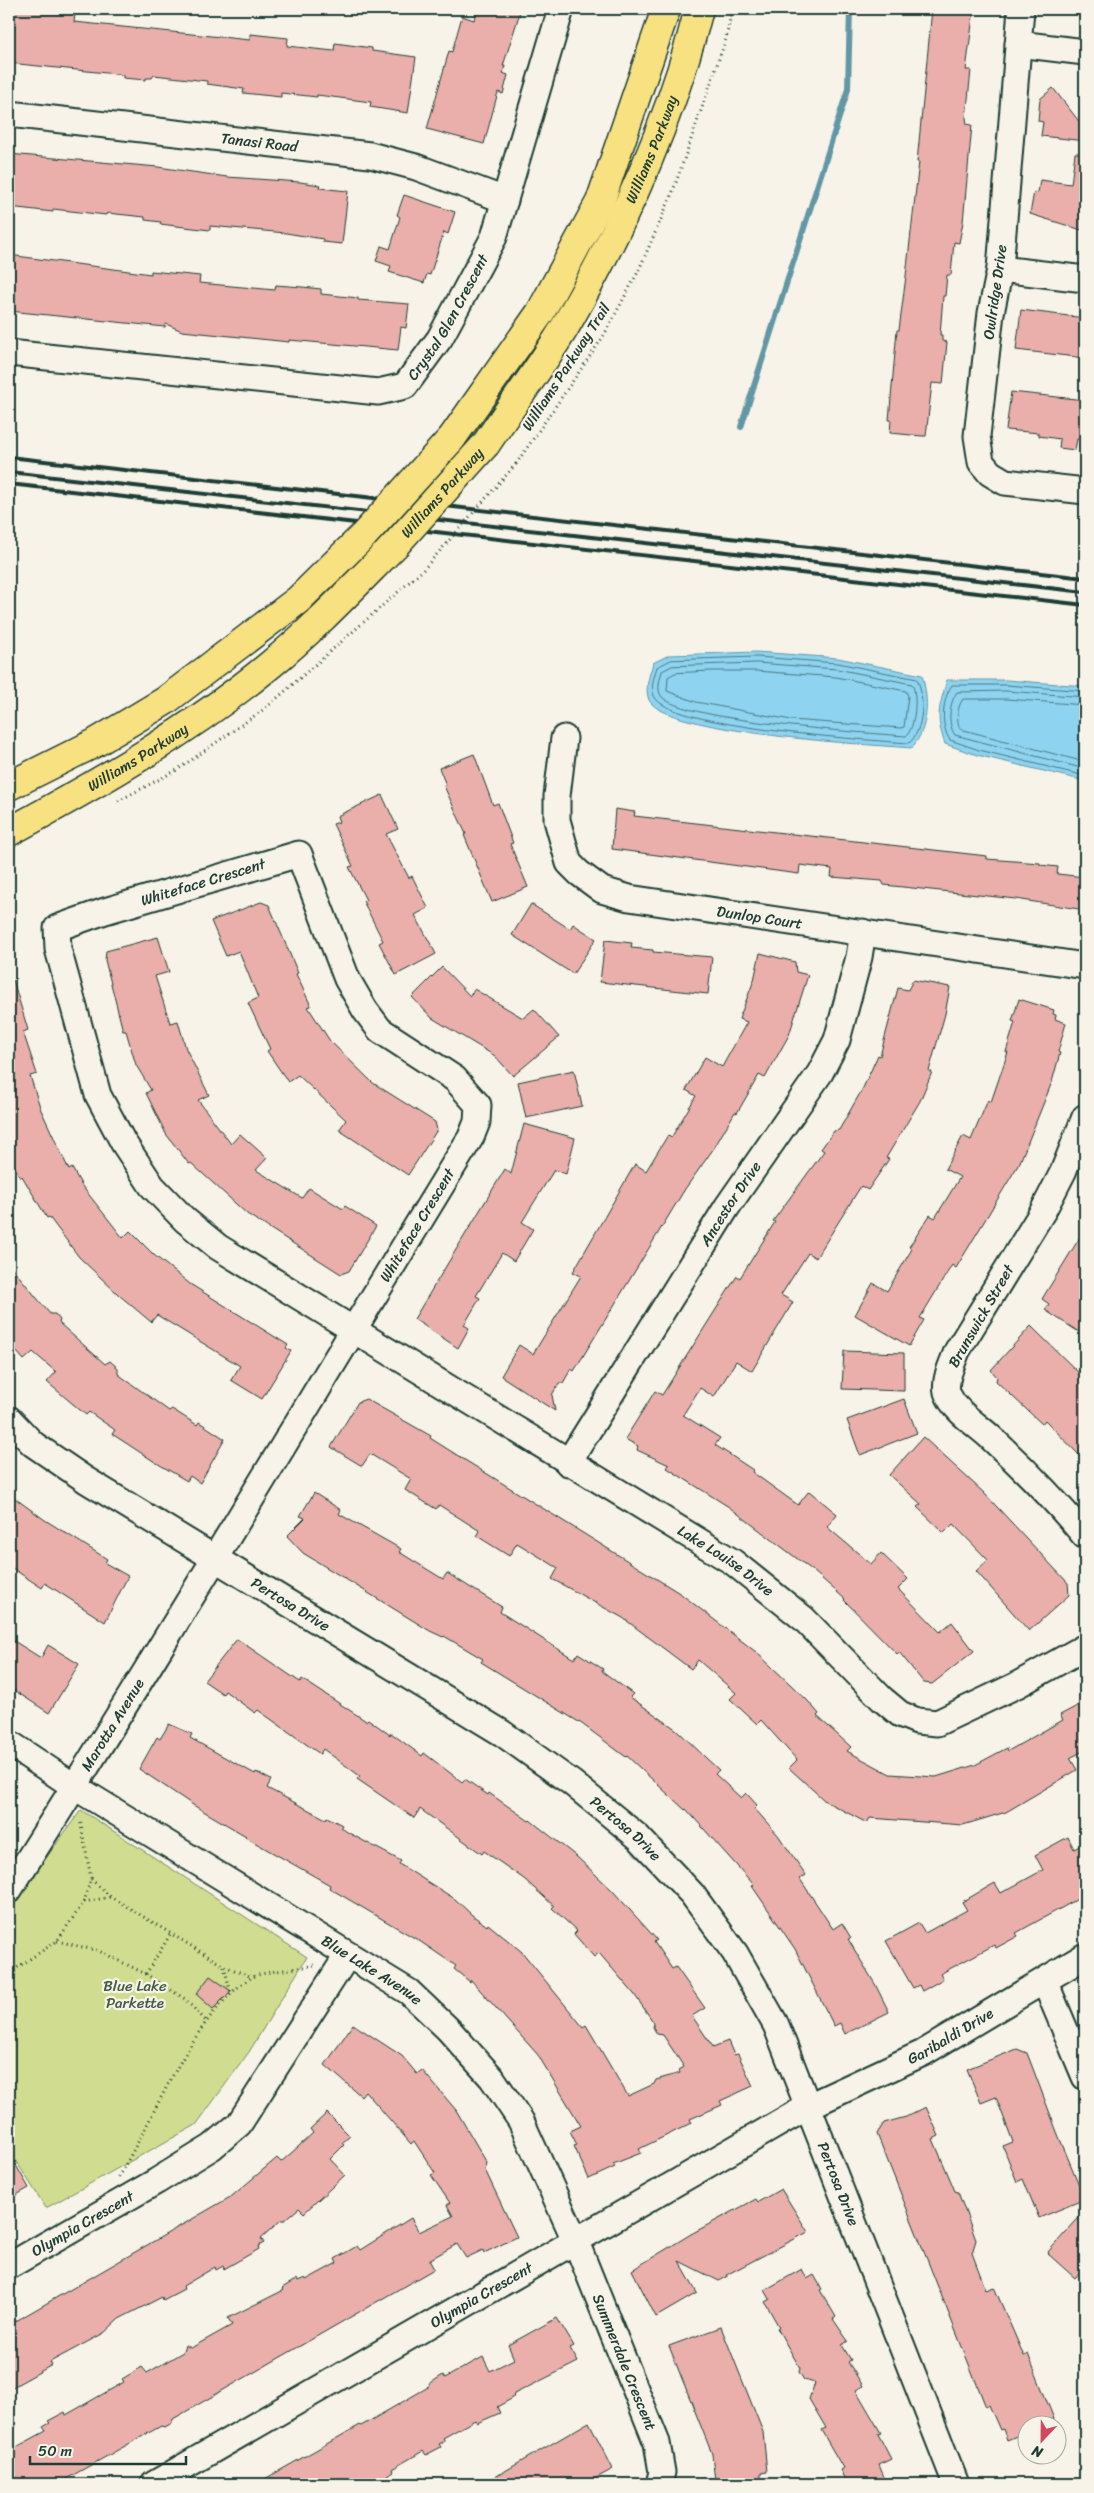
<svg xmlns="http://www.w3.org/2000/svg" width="1094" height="2493" font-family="Sriracha,sans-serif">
<rect width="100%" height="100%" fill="#f7f3e8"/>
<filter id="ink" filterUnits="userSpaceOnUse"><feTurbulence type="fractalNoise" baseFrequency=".02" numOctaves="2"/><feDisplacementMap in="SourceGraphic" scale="10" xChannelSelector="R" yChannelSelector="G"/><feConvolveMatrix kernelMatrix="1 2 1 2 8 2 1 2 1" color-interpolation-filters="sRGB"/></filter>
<g filter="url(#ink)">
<path fill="#d0dc8f" stroke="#788c62" d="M81 1810 307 1957 249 2052 196 2125 46 2208 9 2150V1909Z"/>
<g fill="#8ed3f0" stroke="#6297a5">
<path d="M757 652 838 658 922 675C929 700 929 727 912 748 872 745 665 733 649 700 644 688 650 674 653 663L669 655Z"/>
<path d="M947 680H1006L1085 686V781L977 755 945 744C935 716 939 708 947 680Z"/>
</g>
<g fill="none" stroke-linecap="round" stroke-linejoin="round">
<g stroke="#4b797f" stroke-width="1">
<path d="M757 657 838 663 917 679C925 695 924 731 909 743 866 740 679 728 656 699 649 690 654 677 657 667L671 660Z"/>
<path d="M757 663 837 669 912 684C918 695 915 729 906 736 866 733 684 721 662 697 656 690 660 679 662 671L672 666Z"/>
<path d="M711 671H756L836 677 906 691 908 696 904 727 901 728 791 720 696 702 667 691 668 677 675 673Z"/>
<path d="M1085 691 1006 685H952C942 699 940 726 950 740L979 750 1085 776"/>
<path d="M1085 697 1006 691 957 692C949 703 947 724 955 735L1085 769"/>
<path d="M1085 705 1006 699H963C957 707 956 720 960 729L1085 762"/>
</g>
<path stroke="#6297a5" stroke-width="6" d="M741 427 848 89 850 9"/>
</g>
<g fill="#eaafab" stroke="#1f3d34">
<path d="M9 9 75 14 74 22 250 40V34L288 38 287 46 334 51 335 43 372 48V51L416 57 408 113 370 107 371 102 317 95V97L281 93V97L243 93 244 89 207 84V81L154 75 152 78H146V80L123 78V75L116 74 9 63Z"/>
<path d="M477 9H521L503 66H505L503 73 508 75 503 94 498 92 484 144 427 129 449 51 452 52 462 16 474 20Z"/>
<path d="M932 9H974L966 70H971L966 118 967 124 972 125 963 222 959 243 954 242 951 275H947L945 296H943L940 335H942V341L947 342 943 384 932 383 926 436H922L890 433 891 420H889L897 330H899L906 276 919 162H917Z"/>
<path d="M1053 88 1085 129V141L1041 136 1043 122 1038 121 1040 99Z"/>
<path d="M1075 153H1085V231L1030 214 1034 192 1038 193 1040 180 1071 184Z"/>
<path d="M9 154 158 167 227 177 300 182 320 185 319 188 348 191 342 244 323 242V239L286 233 210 226V230L160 224 161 222 145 220V217L107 213 106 215 53 209V212L9 207Z"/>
<path d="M404 195 455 212 448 234 444 232 430 275 427 274 424 283 389 272 391 266 376 261 381 246 390 249 400 217 397 215Z"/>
<path d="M9 255 151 274V271L200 276 199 283 275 290 276 285 302 287 321 289V294L358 298V300L409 304 406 328 401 327 398 350 289 340V342L182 331 166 324 165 327 9 311Z"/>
<path d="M1021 310 1085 318V358L1016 350Z"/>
<path d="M1011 392 1085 400V441L1077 439 1075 450 1059 448 1060 439 1039 436V433L1006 430Z"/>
<path d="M474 754 493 805 498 803 513 843 510 844 528 887 492 902 464 835 466 834 444 786 446 785 439 768Z"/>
<path d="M382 795 398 829 386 834 409 878 412 876 428 908 415 915 436 954 396 975 379 943 383 941 363 901 366 900 349 867 353 866 333 824 339 822 337 816Z"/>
<path d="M615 809 635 812 634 816 987 856V859L1040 863V865L1058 867 1057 874 1085 877V910L1016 899 884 885 882 881 831 877 832 869 800 865 799 874 612 849Z"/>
<path d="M261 902 269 905 298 973 296 974 311 1006 308 1007 330 1041 373 1083 435 1122 437 1130 408 1175 339 1130 346 1120 298 1075 288 1082 267 1051 270 1049 248 1003 258 998 239 951 226 956 211 921Z"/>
<path d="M531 904 570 929 573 924 596 939 573 974 512 935Z"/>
<path d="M158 937 169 972 155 976 170 1023 178 1021 186 1049 209 1095 198 1100 231 1144 240 1134 267 1158 256 1170 302 1198 309 1188 343 1209 345 1206 376 1226 349 1271 341 1274 247 1214 191 1163 189 1164 166 1134 146 1093 151 1090 136 1065 126 1031H123L105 960 106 951Z"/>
<path d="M605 940 632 943 631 948 653 950V952L712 957 708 994 600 982Z"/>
<path d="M760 953 795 962 796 972 808 975 789 1035 765 1078 759 1075 737 1113 735 1112 714 1148 685 1189 574 1371 571 1369 563 1383H559L552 1395 555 1411 501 1376 519 1345 533 1354 581 1276 573 1272 635 1164 646 1171 668 1135 671 1138 696 1096 686 1090 705 1057 722 1067 747 1022 739 1019 754 980Z"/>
<path d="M442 967 470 996 474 989 523 1018 534 1009 559 1037 513 1076 495 1056 432 1018 412 997Z"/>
<path d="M13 980 28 1030 23 1032 37 1074 30 1076 41 1110 69 1170 72 1168 82 1186 123 1238 130 1231 154 1255 190 1284 288 1345 286 1348 291 1351 262 1399 231 1380 240 1366 157 1315 151 1322 119 1295 79 1257 49 1217 47 1218 22 1176 20 1178 9 1154V981Z"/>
<path d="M913 980 950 987 945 1014 929 1071 932 1072 920 1101 886 1158 889 1159 868 1190 861 1186 816 1258 808 1253 781 1295 793 1302 752 1371 736 1361 714 1397 700 1388 683 1415 720 1438 715 1445 753 1470 752 1472 798 1505 809 1491 837 1514 827 1527 871 1564 881 1553 908 1579 898 1589 940 1632 952 1622 974 1651 932 1684 924 1683 899 1652 897 1654 844 1600 845 1599 812 1570 729 1507 667 1468 669 1465 637 1450 638 1446 625 1439 655 1391 662 1395 737 1276 740 1278 775 1222 773 1221 824 1151 821 1149 834 1131 839 1130 863 1088 878 1055 880 1056 898 988 908 990Z"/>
<path d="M1019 999 1054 1010 1053 1014 1056 1015 1055 1019 1066 1023 1058 1052 1060 1053 1052 1082 1020 1162 956 1268 952 1265 920 1318 924 1320 909 1346 855 1315 873 1283 887 1291 912 1249 909 1247 930 1215 935 1218 960 1177 945 1169 963 1136 971 1140 988 1100 991 1102 1008 1052H1006L1015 1022 1012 1021Z"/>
<path d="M574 1070 582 1106 526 1118 518 1082Z"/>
<path d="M524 1124 575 1138 566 1174 554 1170 522 1222 533 1229 514 1261 502 1253 476 1296 480 1298 464 1325 469 1328 458 1348 414 1319 505 1169 511 1174Z"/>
<path d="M1085 1229V1336L1045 1310 1049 1304 1042 1299Z"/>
<path d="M9 1264 50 1314H55L60 1320 59 1323 105 1364 110 1361 118 1368V1374L169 1411 172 1409 197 1425 199 1422 225 1439 200 1483 190 1476 187 1481 155 1462 112 1434 115 1430 89 1412 86 1415 47 1382 56 1372 33 1352 24 1360 9 1343Z"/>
<path d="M1031 1326 1085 1379V1461L1045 1420 1042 1424 996 1381 997 1377 991 1370Z"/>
<path d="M844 1351 904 1353V1391L842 1389Z"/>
<path d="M366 1399 431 1436 430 1438 460 1457 681 1594 756 1652 807 1700 819 1714 817 1716 851 1747 847 1751 890 1774 936 1777 975 1765 1007 1748 1008 1751 1063 1720 1060 1715 1081 1704 1085 1713V1750L1070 1758 1077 1770 1006 1812 963 1825 870 1818 867 1823 825 1801 789 1768 797 1760 761 1720 757 1724 730 1699 736 1693 698 1660 691 1669 623 1618 552 1579 558 1568 517 1543 509 1556 477 1536 480 1531 439 1505 436 1509 405 1490 411 1479 370 1454 362 1466 331 1447 358 1402Z"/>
<path d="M904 1399 917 1433 860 1455 847 1420Z"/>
<path d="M923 1437 983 1492 1068 1583 1069 1595 1029 1631 976 1571 988 1560 953 1524 944 1533 917 1507 921 1504 889 1475Z"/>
<path d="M314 1493 341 1510 339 1514 401 1549 399 1552 443 1579 447 1573 502 1607 500 1612 574 1659 578 1653 603 1669 602 1671 633 1694 630 1697 677 1730 706 1758 719 1770 715 1774 741 1798 746 1793 757 1805 754 1808 778 1835 806 1875 800 1879 833 1929 842 1923 851 1938 848 1939 875 1984 889 2012 845 2034 840 2023 834 2026 795 1949 752 1886 754 1885 686 1809 685 1810 627 1756 626 1757 582 1724 481 1662 483 1659 444 1636 443 1637 430 1631 303 1553 287 1536 305 1518 300 1516Z"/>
<path d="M9 1494 45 1520 107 1559 105 1563 128 1576 105 1622 45 1583 42 1588 9 1566Z"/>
<path d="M9 1638 41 1658 48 1645 79 1664 49 1713 9 1687Z"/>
<path d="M237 1639 300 1682 302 1679 366 1721 368 1719 390 1735 391 1733 422 1756 424 1753 462 1782 465 1779 488 1795 489 1793 529 1821 530 1820 577 1857 612 1890 657 1940 654 1942 672 1969 676 1967 705 2008 692 2016 713 2047 728 2041 734 2055 738 2054 753 2086 720 2101 722 2105 690 2119 692 2123 639 2149 641 2153 613 2164 615 2167 589 2179 574 2146 577 2145 570 2131 581 2126 538 2055 471 1980 470 1982 454 1969 456 1966 418 1940 329 1888 330 1885 245 1837 246 1836 193 1805 139 1769 157 1737 160 1739 169 1724 192 1734 190 1738 255 1774 256 1772 271 1780 267 1788 326 1819 327 1817 342 1825 341 1827 347 1832 401 1861 399 1864 455 1899 472 1915 487 1926 488 1924 522 1952 583 2027 586 2025 628 2096 654 2084 656 2080 680 2073 679 2070 684 2067 663 2035 657 2034 653 2027 654 2023 634 1994 599 1953 594 1957 574 1934 577 1931 552 1908 554 1906 524 1879 484 1851 482 1854 420 1809 414 1818 357 1779 360 1776 323 1749 320 1754 258 1710 255 1713 225 1691 223 1694 204 1681Z"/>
<path d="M1068 1837 1074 1849 1085 1843V1895L1016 1933 1018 1936 996 1948 994 1945 940 1974 943 1979 922 1991 919 1985 913 1988 886 1941 919 1923 925 1933 967 1910 962 1902 995 1883 1001 1893 1043 1870 1035 1855Z"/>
<path d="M210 1976 231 1991 213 2009 196 1994Z"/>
<path d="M353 2024 402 2056 417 2074 422 2070 456 2110 487 2163 485 2170 517 2237 484 2253 483 2250 466 2258 457 2244 429 2260 434 2269 173 2419 172 2423 165 2427 161 2426 57 2484H9V2451L46 2431 43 2427 50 2423 48 2421 65 2412 66 2415 124 2382 122 2379 142 2367 147 2373 183 2352 185 2345 191 2348 232 2325 228 2318 284 2290 282 2288 297 2279 298 2281 305 2278 306 2280 337 2263 335 2259 357 2246 360 2250 411 2218 419 2232 453 2216 447 2205 450 2203 431 2175 435 2173 414 2141 411 2144 365 2091 361 2096 325 2065Z"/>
<path d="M1017 2049 1027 2053 1057 2132 1085 2199 1039 2218 1023 2179 1017 2182 1003 2146 1013 2142 996 2097 981 2103 967 2069Z"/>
<path d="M926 2107 939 2136 933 2139 955 2191 958 2192 976 2240 972 2253 986 2290 994 2287 1024 2356 1028 2354 1054 2419 1037 2426H1026L1024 2433 1007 2440 1003 2429 1000 2430 989 2405 986 2407 877 2134 884 2123 906 2117Z"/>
<path d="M327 2113 350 2136 342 2143 344 2145 330 2159 345 2175 304 2213 299 2208 285 2220H281L261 2238 264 2243 258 2246 259 2249 224 2269 223 2266 216 2270 215 2267 183 2286 184 2289 163 2300 162 2297 119 2319 104 2333 50 2362 52 2365 9 2389V2325L232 2196 277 2158 281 2162 298 2147 313 2133 310 2129Z"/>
<path d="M9 2153 29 2188 9 2199Z"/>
<path d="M781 2189 808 2232 728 2274 727 2277 719 2281 679 2261 697 2293 656 2317 632 2270 691 2234 756 2199 758 2202Z"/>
<path d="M1085 2211V2267L1075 2278 1047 2253Z"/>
<path d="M802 2269 807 2279 814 2275 822 2289 820 2290 836 2317 833 2319 848 2341 842 2345 851 2360 848 2362 863 2386 856 2390 881 2433 878 2434 891 2459 879 2465 887 2484H847L840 2470 843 2468 821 2430 826 2428 809 2399 815 2383 804 2380 799 2372 800 2368 777 2328 779 2327 765 2302 770 2299 765 2290Z"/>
<path d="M557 2318 574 2346 570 2348 578 2362 514 2394 513 2398 497 2407 500 2413 477 2423 475 2420 443 2438 445 2441 439 2444 441 2447 426 2455 423 2451 392 2469 393 2471 387 2475 388 2477 377 2484H256L360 2425 361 2426 430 2386 429 2384 443 2375 445 2378 483 2357 490 2371 514 2359 508 2345Z"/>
<path d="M721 2327 763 2432 767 2472 761 2473V2481L722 2484V2480L715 2481 712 2454 669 2346Z"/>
<path d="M589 2422 613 2469 585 2484H483Z"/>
</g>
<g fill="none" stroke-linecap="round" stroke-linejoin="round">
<defs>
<g id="minor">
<path d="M1021 9 1000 269 991 313 977 436 981 462 990 473 1005 482 1085 491"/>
<path d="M1018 44 1085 52"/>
<path id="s1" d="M9 114 370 155 416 167 505 200"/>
<path d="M1000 269 1085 279"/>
<path id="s2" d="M9 353 378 392 405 386 440 338 494 237 561 9"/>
<path id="s3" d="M564 738 557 796V820L569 863 579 873 602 890 629 898 1085 966"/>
<path d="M1085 1117 1063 1172 1043 1211 957 1351C953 1362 944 1379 947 1392 953 1410 976 1424 989 1436 1023 1467 1056 1501 1085 1536"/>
<path id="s4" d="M9 1419 33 1444 86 1480 502 1733 572 1783 638 1837 692 1894 735 1953 776 2025 956 2484"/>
<path id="s5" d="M568 1463 727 1207 820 1073 837 1040 859 957 863 932"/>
<path id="s6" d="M9 1743 75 1787 409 1992 448 2029 492 2078 521 2121 576 2242 657 2443 662 2472 659 2484"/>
<path id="s7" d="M9 1890C167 1642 317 1388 471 1137L477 1122 478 1105 455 1079 380 1030 365 1010 347 979 299 854 105 911 57 928 58 949 98 1095 123 1142 152 1186 185 1220 218 1247 733 1562 804 1619 882 1699 900 1714 917 1721 937 1723 1017 1685 1085 1647"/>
<path d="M1045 1982 1085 2077"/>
<path id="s8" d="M9 2266 157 2181 212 2147 239 2124 347 1956"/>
<path id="s9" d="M154 2484 809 2106 923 2053 1085 1956"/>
</g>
<g id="major">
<path d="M452 438 540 313 600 202 666 9"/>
<path id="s10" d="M486 444C512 405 541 367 565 327 622 228 671 120 699 9"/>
<path d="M9 786 95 743 165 701 298 600 364 535"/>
<path id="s11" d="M9 832C99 783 190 731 270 665 315 628 355 585 396 544"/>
</g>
</defs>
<use href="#minor" stroke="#1f3d34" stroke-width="29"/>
<use href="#major" stroke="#1f3d34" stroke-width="31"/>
<g stroke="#1f3d34" stroke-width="3" stroke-dasharray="1 4" stroke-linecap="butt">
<path d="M516 464 603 337 638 272 672 194 726 39 732 9"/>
<path d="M118 801 177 770 267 707 423 570"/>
<path d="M91 1879 111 1897 224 1966 252 1977"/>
<path d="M84 1902 111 1897"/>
<path d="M57 1941 99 1951 146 1974 185 1999 206 2021"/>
<path d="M224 1966 231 1994"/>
<path d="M9 1973 57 1941 84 1902 91 1878 80 1820"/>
<path d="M146 1974 171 1933"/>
<path d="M118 2177C154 2120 194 2012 251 1978 262 1971 299 1969 314 1965"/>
</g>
<use href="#minor" stroke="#f7f3e8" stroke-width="25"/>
<use href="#major" stroke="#f8e181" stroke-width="28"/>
<g stroke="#1f3d34" stroke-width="4">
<path d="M9 457 1085 578"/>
<path d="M9 472 1085 592"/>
<path d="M9 484 1085 605"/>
</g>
<defs>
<g id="major-bridge">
<path d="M364 535 452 438"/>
<path id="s12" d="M396 544 486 444"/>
</g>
</defs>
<use href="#major-bridge" stroke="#1f3d34" stroke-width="31" stroke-linecap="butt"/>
<path stroke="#1f3d34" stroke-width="3" stroke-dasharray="1 4" stroke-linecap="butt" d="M423 570 516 464"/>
<use href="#major-bridge" stroke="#f8e181" stroke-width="28"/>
</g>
</g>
<g text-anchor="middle" stroke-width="4.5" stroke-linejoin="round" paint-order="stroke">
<g font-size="15" fill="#1f3d34" stroke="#f7f3e8">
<text dy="5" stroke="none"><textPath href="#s1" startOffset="252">Tanasi Road</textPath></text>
<text dy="5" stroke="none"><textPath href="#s10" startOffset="339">Williams Parkway</textPath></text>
<text transform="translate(995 292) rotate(-82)" y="5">Owlridge Drive</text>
<text dy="5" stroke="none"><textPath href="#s2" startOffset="480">Crystal Glen Crescent</textPath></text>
<text transform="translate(566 367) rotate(-57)" y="5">Williams Parkway Trail</text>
<text dy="5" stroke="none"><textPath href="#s12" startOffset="69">Williams Parkway</textPath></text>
<text dy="5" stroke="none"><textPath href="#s11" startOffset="149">Williams Parkway</textPath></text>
<text transform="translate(203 882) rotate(-17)" y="5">Whiteface Crescent</text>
<text dy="5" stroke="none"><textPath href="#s3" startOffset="330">Dunlop Court</textPath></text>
<text dy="5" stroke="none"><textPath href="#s5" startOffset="306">Ancestor Drive</textPath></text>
<text dy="5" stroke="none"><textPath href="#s7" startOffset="780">Whiteface Crescent</textPath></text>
<text transform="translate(981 1316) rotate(-60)" y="5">Brunswick Street</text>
<text dy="5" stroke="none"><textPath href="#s7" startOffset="2454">Lake Louise Drive</textPath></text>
<text dy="5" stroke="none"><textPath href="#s4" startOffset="338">Pertosa Drive</textPath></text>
<text dy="5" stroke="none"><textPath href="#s7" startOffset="195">Marotta Avenue</textPath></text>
<text dy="5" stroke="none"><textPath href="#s4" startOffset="742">Pertosa Drive</textPath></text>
<text dy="5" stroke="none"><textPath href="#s6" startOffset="428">Blue Lake Avenue</textPath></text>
<text dy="5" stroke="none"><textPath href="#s9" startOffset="914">Garibaldi Drive</textPath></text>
<text dy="5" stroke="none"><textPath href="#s4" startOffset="1162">Pertosa Drive</textPath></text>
<text dy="5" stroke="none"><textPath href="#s8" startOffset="85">Olympia Crescent</textPath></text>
<text dy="5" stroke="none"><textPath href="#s9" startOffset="378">Olympia Crescent</textPath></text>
<text dy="5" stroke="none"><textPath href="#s6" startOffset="905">Summerdale Crescent</textPath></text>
</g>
<g font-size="15" fill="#425d46" stroke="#f7f3e8">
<text x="135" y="1991">Blue Lake<tspan x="135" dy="17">Parkette</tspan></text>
</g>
</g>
<rect width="1094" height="2493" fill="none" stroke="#f7f3e8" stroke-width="30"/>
<rect x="15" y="15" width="1064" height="2463" fill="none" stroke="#1f3d34" stroke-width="2" filter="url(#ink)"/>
<g transform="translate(1042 2440) rotate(202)"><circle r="24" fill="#f7f3e8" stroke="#a1aaa0"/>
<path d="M0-4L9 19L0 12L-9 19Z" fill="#d1495b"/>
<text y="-8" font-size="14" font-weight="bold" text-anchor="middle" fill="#1f3d34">N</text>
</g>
<path d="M30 2456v8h156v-8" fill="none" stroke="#1f3d34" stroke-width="2.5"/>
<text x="38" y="2456" font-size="15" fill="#1f3d34" stroke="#f7f3e8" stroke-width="4" paint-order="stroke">50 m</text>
</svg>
